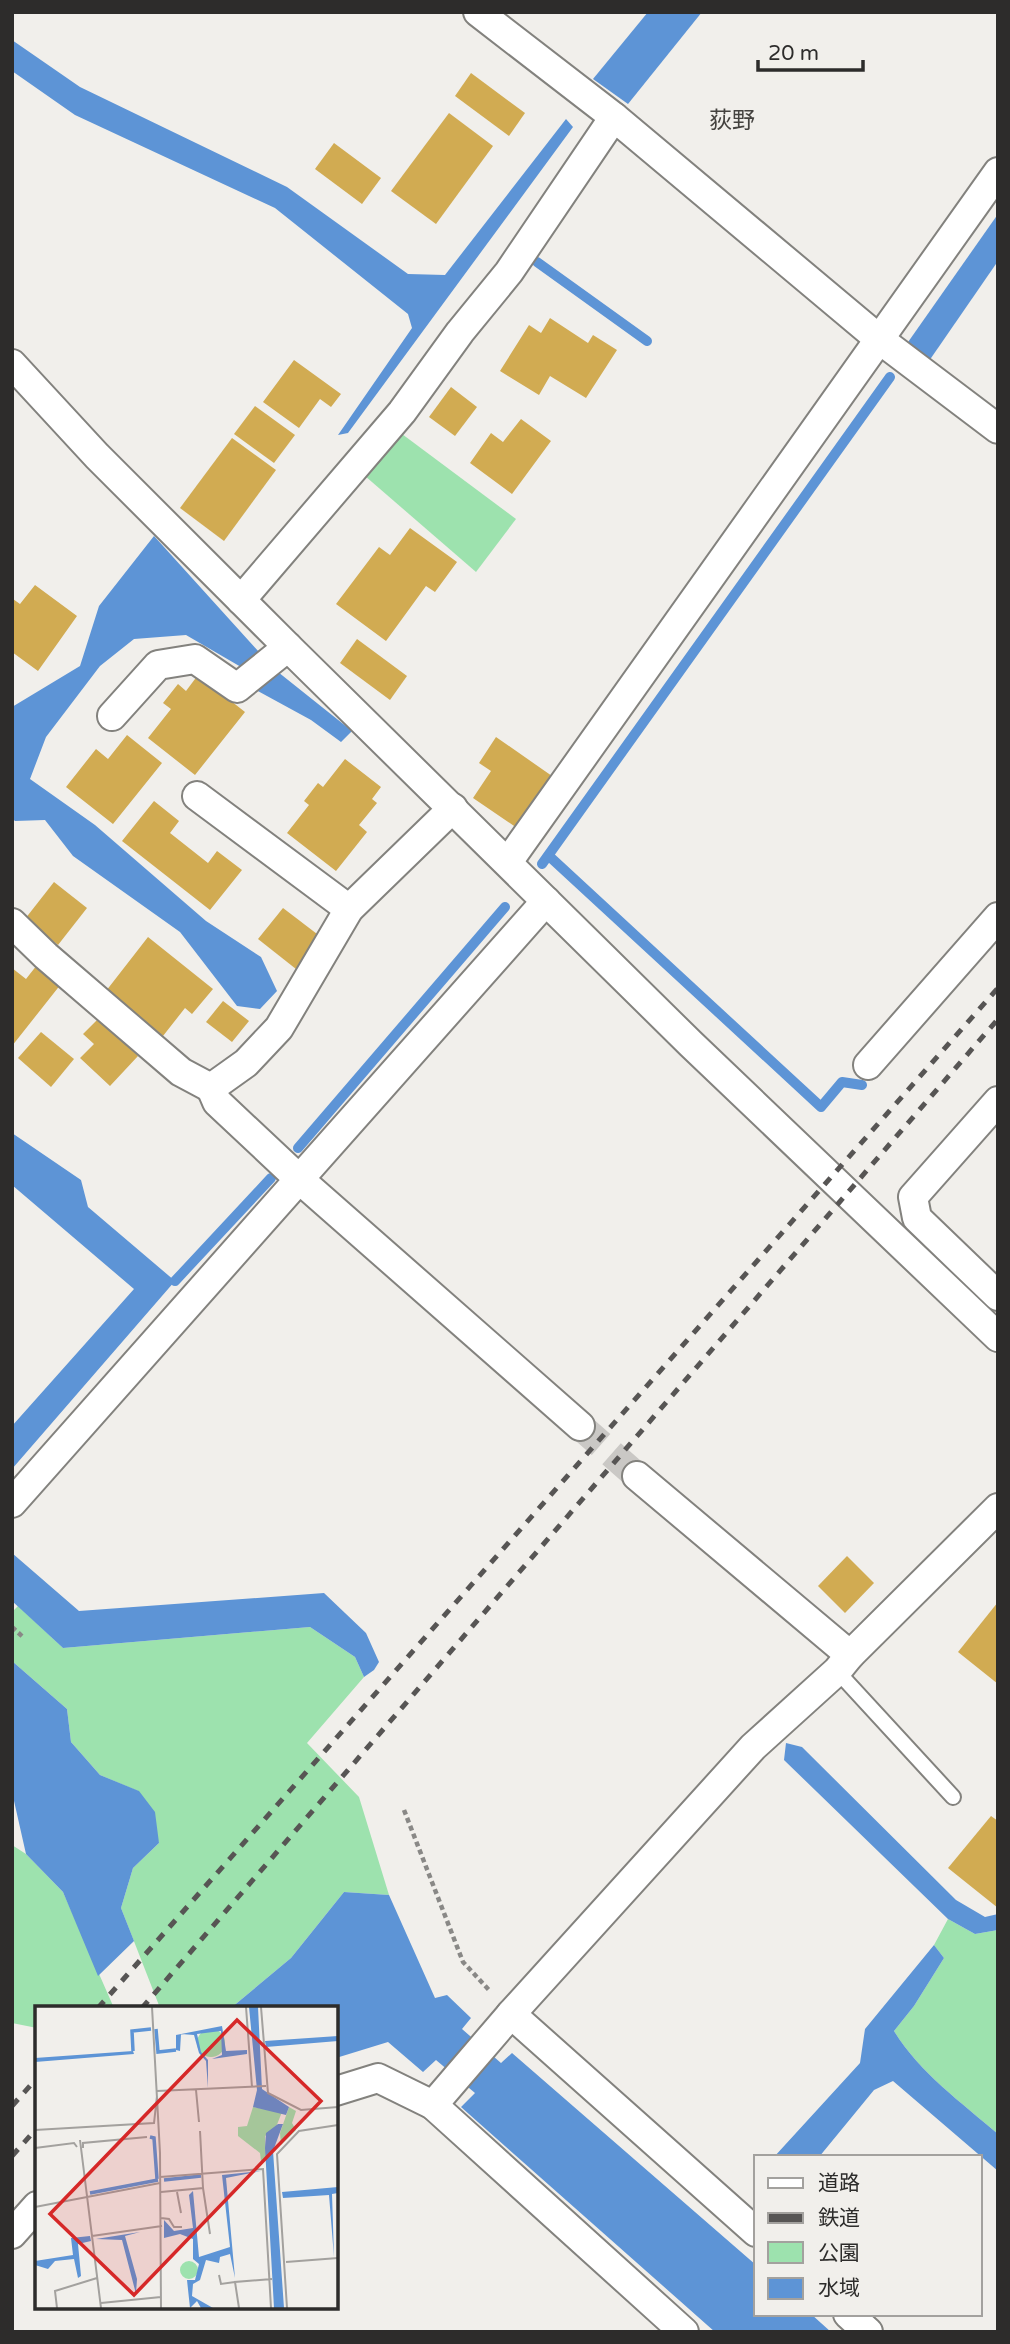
<svg xmlns="http://www.w3.org/2000/svg" width="1010" height="2344" font-family="'Varela Round','Noto Sans JP',sans-serif">
<rect width="100%" height="100%" fill="#f1efeb"/>
<g fill="#9de2ae">
<path d="M402 434 516 519 476 572 365 476Z"/>
<path d="M18 1606 63 1648 310 1627 355 1657 364 1677 307 1743 359 1797 389 1895 344 1892 291 1958 231 2008H160L121 1908 133 1868 159 1843 138 1791 100 1775 71 1742 67 1709 12 1661V1612Z"/>
<path d="M12 1845 26 1854 63 1892 114 2008H37V2028L12 2023Z"/>
<path d="M948 1919 975 1934 998 1930V2134C962 2103 919 2072 894 2031L914 2006 944 1958 934 1945Z"/>
</g>
<g fill="#5d94d6">
<path d="M648 12H702L628 104 593 79Z"/>
<path d="M12 40 80 87 287 187 408 274 445 275 566 119 573 127 348 433 338 435 412 328 408 314 275 208 75 115 12 71Z"/>
<path d="M998 214V261L929 361 906 345Z"/>
<path d="M154 536 259 652 241 667 186 635 134 639 100 666 46 737 30 779 95 825 206 921 261 957 277 991 260 1009 237 1006 180 932 73 856 45 820 15 821 12 818V707L80 666 99 606Z"/>
<path d="M278 672 352 731 341 742 311 720 256 690Z"/>
<path d="M12 1133 81 1180 88 1207 175 1281 12 1469V1426L134 1289 12 1185Z"/>
<path d="M12 1553 79 1611 324 1593 366 1633 379 1662 374 1670 364 1677 355 1657 310 1627 63 1648 12 1601Z"/>
<path d="M12 1661 67 1709 71 1742 100 1775 139 1791 155 1812 159 1843 133 1868 121 1908 134 1941 98 1976 63 1892 26 1854 12 1792Z"/>
<path d="M786 1743 802 1747 956 1900 985 1917 998 1914V1930L975 1934 948 1919 784 1760Z"/>
<path d="M344 1892 389 1895 435 1998 447 1995 471 2018 462 2029 501 2063 512 2053 756 2265V2314H811L831 2332H715L461 2107 475 2093 436 2060 423 2072 388 2042 336 2058V2008H231L291 1958Z"/>
<path d="M934 1945 944 1958 914 2006 894 2031C919 2072 962 2103 998 2134V2171L893 2081 874 2090 819 2157H774L860 2063 865 2029Z"/>
</g>
<g fill="none" stroke-linecap="round" stroke-linejoin="round">
<g stroke="#5d94d6" stroke-width="10">
<path d="M537 262 647 341"/>
<path d="M549 856 821 1107 842 1082 862 1085"/>
<path d="M542 864 890 377"/>
<path d="M298 1148 505 907"/>
<path d="M175 1281 271 1178"/>
</g>
</g>
<g fill="#d1ab52">
<path d="M471 73 525 113 509 136 455 96Z"/>
<path d="M449 113 493 146 436 224 391 191Z"/>
<path d="M334 143 381 178 362 204 315 169Z"/>
<path d="M550 318 588 343 593 335 617 350 586 398 550 376 539 395 500 371 529 325 541 333Z"/>
<path d="M294 360 341 394 331 407 320 399 299 428 263 402Z"/>
<path d="M451 387 477 407 455 436 429 417Z"/>
<path d="M255 406 295 435 274 463 234 434Z"/>
<path d="M521 419 551 441 512 494 470 463 491 433 503 442Z"/>
<path d="M232 438 276 470 224 541 180 508Z"/>
<path d="M410 528 457 562 435 592 426 586 386 641 336 604 379 547 390 555Z"/>
<path d="M35 585 77 616 38 671 12 652V600L13 599 20 604Z"/>
<path d="M357 639 407 676 390 700 340 663Z"/>
<path d="M198 675 245 712 195 775 148 738 171 709 163 703 178 684 186 691Z"/>
<path d="M127 735 162 763 113 824 66 787 96 749 108 759Z"/>
<path d="M496 737 552 776 517 828 473 798 491 771 479 763Z"/>
<path d="M345 759 381 787 372 799 377 803 359 825 367 832 336 871 287 833 309 805 304 801 318 783 323 787Z"/>
<path d="M154 801 179 821 170 833 208 863 217 851 242 870 210 910 122 841Z"/>
<path d="M54 882 87 908 58 945 25 919Z"/>
<path d="M283 908 321 937 296 969 258 939Z"/>
<path d="M148 937 213 989 192 1014 185 1008 163 1036 106 991Z"/>
<path d="M37 965 61 984 12 1046V968L26 979Z"/>
<path d="M223 1001 249 1021 232 1042 206 1022Z"/>
<path d="M98 1019 138 1056 110 1086 80 1058 94 1044 83 1034Z"/>
<path d="M41 1032 74 1059 51 1087 18 1058Z"/>
<path d="M847 1556 874 1583 845 1613 818 1586Z"/>
<path d="M998 1602V1684L958 1652Z"/>
<path d="M991 1816 998 1821V1908L948 1868Z"/>
</g>
<g fill="none" stroke-linecap="round" stroke-linejoin="round">
<path stroke="#cac8c5" stroke-width="28" stroke-dasharray="28 14" stroke-linecap="butt" d="M580 1426 637 1476"/>
<defs>
<path id="service" d="M837 1671 953 1797"/>
<g id="minor">
<path d="M478 12 614 117 879 339 998 429"/>
<path d="M12 364 97 456 288 647 691 1044 998 1337"/>
<path d="M241 600 402 412 460 332 509 272 614 117"/>
<path d="M112 716 158 665 195 659 237 688 288 647"/>
<path d="M197 796 349 909"/>
<path d="M453 808 349 909 279 1028 246 1063 211 1088 217 1102 299 1179 580 1426"/>
<path d="M508 862 998 172"/>
<path d="M12 923 46 956 181 1072 211 1088"/>
<path d="M868 1065 998 917"/>
<path d="M998 1101 913 1197 917 1218 998 1296"/>
<path d="M637 1476 850 1655"/>
<path d="M12 1503 546 901"/>
<path d="M511 2014 756 2232"/>
<path d="M336 2091 378 2078 433 2105 684 2332"/>
<path d="M433 2105 511 2014 753 1747 837 1671 850 1655 998 1508"/>
<path d="M12 2234 37 2206"/>
<path d="M848 2314 868 2332"/>
</g>
</defs>
<use href="#service" stroke="#83827e" stroke-width="18"/>
<use href="#minor" stroke="#83827e" stroke-width="32"/>
<g stroke="#898886" stroke-width="4.5" stroke-dasharray="5 3.5" stroke-linecap="butt">
<path d="M12 1627 23 1637"/>
<path d="M404 1810 463 1962 489 1990"/>
</g>
<use href="#service" stroke="#fff" stroke-width="14"/>
<use href="#minor" stroke="#fff" stroke-width="28"/>
<g stroke="#575554" stroke-width="5" stroke-dasharray="9 9" stroke-linecap="butt">
<path d="M98 2008 998 988"/>
<path d="M142 2008 998 1019"/>
<path d="M12 2106 37 2078"/>
<path d="M12 2156 37 2128"/>
</g>
</g>
<g text-anchor="middle" stroke-width="7" stroke-linejoin="round" paint-order="stroke">
<g font-size="23" fill="#44423f" stroke="#f1efeb">
<text x="732" y="128">荻野</text>
</g>
</g>
<g transform="translate(35 2006)">
<rect width="303" height="303" fill="#f1efeb"/>
<path d="M162 37a14 14 0 1 1 28 0a14 14 0 1 1-28 0ZM218 101 247 106 241 121 230 130 231 154 226 155 225 147 203 130V121L212 120ZM254 101 261 105 257 117 261 124 246 139 245 127ZM145 264a9 9 0 1 1 18 0a9 9 0 1 1-18 0Z" fill="#9de2ae"/>
<path d="M214 1H223L227 83 254 101 251 109 218 101 222 84ZM187 20 191 45 212 44V48L177 53 187 49 186 25 162 28 166 46 173 54V82L171 55 164 47 159 29 146 28 145 45 141 44V29ZM303 30V35L231 41 230 35ZM98 45 99 48 0 56V52ZM243 118H248L238 145 249 302H239L230 142 231 127ZM226 165 191 172 200 272 195 248 185 251 184 257 171 254 165 274 158 278 157 290 178 302H166L162 295 155 302 152 274H160L164 258 158 253V233L145 228 129 232V214L139 225 158 222 154 189 158 185 164 251 195 241 187 169ZM303 181V187L297 188 299 251 294 189 248 192 247 186ZM105 226 90 230 102 273 101 288 87 234 61 233ZM55 230 56 235 43 238 46 270 43 272 39 253 20 255 13 263 0 259V255L38 249 36 232Z" fill="#5d94d6"/>
<path fill="none" stroke="#5d94d6" stroke-width="3.5" d="M121 23 123 46 141 44M98 45 97 25 116 23M115 131 119 132 122 173M129 174 166 170M55 187 123 174"/>
<path fill="none" stroke="#a3a19e" stroke-width="2" d="M117 1 125 147 126 302M211 1 217 81M226 1 233 87 266 104 303 101M161 84 164 116M122 85 231 80M0 124 119 117 122 90M45 134 66 302M0 142 39 137 42 141M48 142V137L112 131M125 171 228 163 236 302M168 182 175 228M126 186 168 182 165 125M142 186 146 207M0 201 125 177M126 212 134 213 139 221H147M57 230 127 220M251 256 303 252M184 269 186 278 200 276M66 297 126 291M22 302 20 285 62 272M204 302 200 276 237 273M252 302 242 148 264 125 303 119"/>
<path fill="#d62828" fill-opacity="0.15" stroke="#d62828" stroke-width="3.5" d="M202 14 286 95 99 289 15 208Z"/>
<rect width="303" height="303" fill="none" stroke="#2d2c2b" stroke-width="3.5"/>
</g>
<rect width="1010" height="2344" fill="none" stroke="#2d2c2b" stroke-width="28"/>
<rect x="754" y="2155" width="228" height="161" fill="#f1efeb" stroke="#a3a19e" stroke-width="2"/>
<rect x="768" y="2178" width="35" height="10" fill="#ffffff" stroke="#a3a19e" stroke-width="2"/>
<text x="818" y="2190" font-size="21" fill="#2d2c2b">道路</text>
<rect x="768" y="2213" width="35" height="10" fill="#575554" stroke="#a3a19e" stroke-width="2"/>
<text x="818" y="2225" font-size="21" fill="#2d2c2b">鉄道</text>
<rect x="768" y="2242" width="35" height="21" fill="#9de2ae" stroke="#a3a19e" stroke-width="2"/>
<text x="818" y="2260" font-size="21" fill="#2d2c2b">公園</text>
<rect x="768" y="2278" width="35" height="21" fill="#5d94d6" stroke="#a3a19e" stroke-width="2"/>
<text x="818" y="2295" font-size="21" fill="#2d2c2b">水域</text>
<path d="M758 60v10h105v-10" fill="none" stroke="#2d2c2b" stroke-width="3.5"/>
<text x="768" y="60" font-size="21" fill="#2d2c2b" stroke="#f1efeb" stroke-width="5" paint-order="stroke">20 m</text>
</svg>
